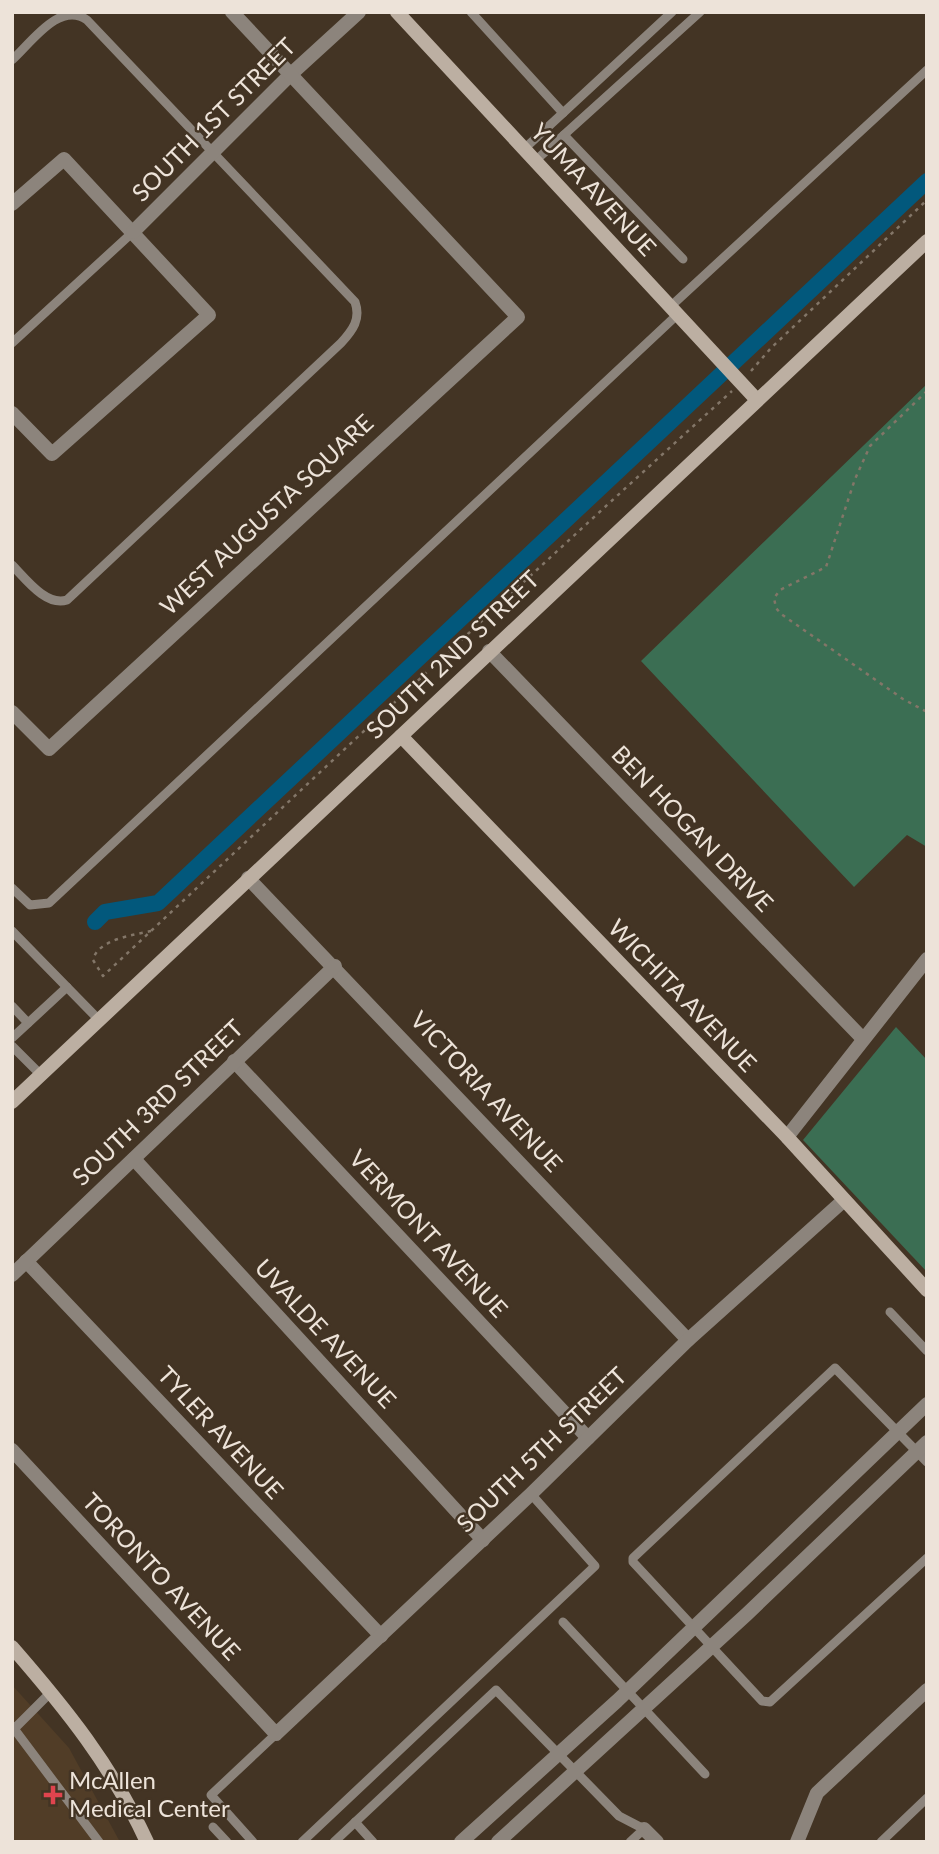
<svg xmlns="http://www.w3.org/2000/svg" width="939" height="1854" font-family="Lato,sans-serif">
<rect width="100%" height="100%" fill="#433424"/>
<path fill="#513d27" d="M12 1685 69 1748 120 1842H12Z"/>
<g fill="#3b6e53">
<path d="M927 384V847L907 835 854 887 641 661Z"/>
<path d="M896 1027 927 1060V1272L803 1140Z"/>
</g>
<g fill="none" stroke-linecap="round" stroke-linejoin="round">
<path stroke="#02587c" stroke-width="16" d="M95 922 105 912 158 903 927 181"/>
<g stroke="#837668" stroke-width="2.5" stroke-dasharray="3.5 5" stroke-linecap="butt">
<path d="M751 371 771 348 927 200"/>
<path d="M927 391 870 446 855 479 826 567 780 590 774 598 776 608 781 614 903 699 927 712"/>
<path d="M151 931C134 935 98 939 93 960L103 976C312 780 520 583 732 391"/>
</g>
<g stroke="#8c847c" stroke-width="9">
<path d="M471 12 563 113 672 12"/>
<path d="M12 60C31 43 60 0 87 20L355 302C361 319 353 330 341 343L67 600C46 607 25 578 12 565"/>
<path d="M564 135 683 259"/>
<path d="M524 149 563 113"/>
<path d="M535 161 700 12"/>
<path d="M670 307 927 70"/>
<path d="M12 343 133 232"/>
<path d="M12 888 30 905 49 903 677 315"/>
<path d="M12 931 99 1020"/>
<path d="M12 1006 28 1023"/>
<path d="M12 1038 67 987"/>
<path d="M12 1046 41 1075"/>
<path d="M890 1312 927 1351"/>
<path d="M927 1462 835 1368 633 1558V1562L762 1701 770 1702 927 1558"/>
<path d="M563 1622 705 1774"/>
<path d="M12 1726 99 1842"/>
<path d="M12 1731 51 1692"/>
<path d="M355 1822 373 1842"/>
<path d="M213 1827 227 1842"/>
<path d="M253 1842 211 1795 276 1734"/>
<path d="M302 1842 595 1566 531 1494"/>
<path d="M334 1842 496 1690 619 1816 644 1829 630 1842"/>
<path d="M881 1842 927 1798"/>
</g>
<g stroke="#8c847c" stroke-width="14">
<path d="M12 204 64 159 209 315 52 454 12 413"/>
<path d="M133 232 290 75 359 12"/>
<path d="M489 651 863 1039"/>
<path d="M12 712 49 749 518 317 232 12"/>
<path d="M248 878 688 1340"/>
<path d="M234 1061 588 1438"/>
<path d="M787 1137 927 959"/>
<path d="M134 1159 483 1540"/>
<path d="M26 1261 381 1636"/>
<path d="M12 1275 335 966"/>
<path d="M12 1450 276 1734 531 1494 688 1340 843 1201"/>
<path d="M644 1829 657 1842"/>
<path d="M461 1842 617 1701 927 1404"/>
<path d="M498 1842 747 1614 927 1442"/>
<path d="M797 1842 817 1793 927 1690"/>
</g>
<g stroke="#bcafa2" stroke-width="14">
<path d="M397 12 756 399"/>
<path d="M401 736 787 1137 927 1290"/>
<path d="M12 1102 927 241"/>
<path d="M12 1647C66 1709 112 1766 147 1842"/>
</g>
</g>
<path fill="#e0444e" stroke="#433424" stroke-width="2.5" d="M49.5 1784.5h7v7h7v7h-7v7h-7v-7h-7v-7h7z"/>
<g text-anchor="middle" stroke-width="5" stroke-linejoin="round" paint-order="stroke">
<g font-size="24" fill="#ede3d9" stroke="#433424">
<text transform="translate(214 120) rotate(-45)" y="8">SOUTH 1ST STREET</text>
<text transform="translate(593 190) rotate(47)" y="8">YUMA AVENUE</text>
<text transform="translate(267 515) rotate(-43)" y="8">WEST AUGUSTA SQUARE</text>
<text transform="translate(453 655) rotate(-44)" y="8">SOUTH 2ND STREET</text>
<text transform="translate(692 829) rotate(46)" y="8">BEN HOGAN DRIVE</text>
<text transform="translate(682 996) rotate(46)" y="8">WICHITA AVENUE</text>
<text transform="translate(486 1092) rotate(47)" y="8">VICTORIA AVENUE</text>
<text transform="translate(158 1103) rotate(-44)" y="8">SOUTH 3RD STREET</text>
<text transform="translate(428 1234) rotate(47)" y="8">VERMONT AVENUE</text>
<text transform="translate(325 1334) rotate(47)" y="8">UVALDE AVENUE</text>
<text transform="translate(220 1433) rotate(47)" y="8">TYLER AVENUE</text>
<text transform="translate(542 1450) rotate(-44)" y="8">SOUTH 5TH STREET</text>
<text transform="translate(161 1577) rotate(47)" y="8">TORONTO AVENUE</text>
</g>
<g font-size="24" fill="#ede3d9" stroke="#433424" text-anchor="start">
<text x="69" y="1789">McAllen<tspan x="69" dy="28">Medical Center</tspan></text>
</g>
</g>
<rect width="939" height="1854" fill="none" stroke="#ede3d9" stroke-width="28"/>
</svg>
